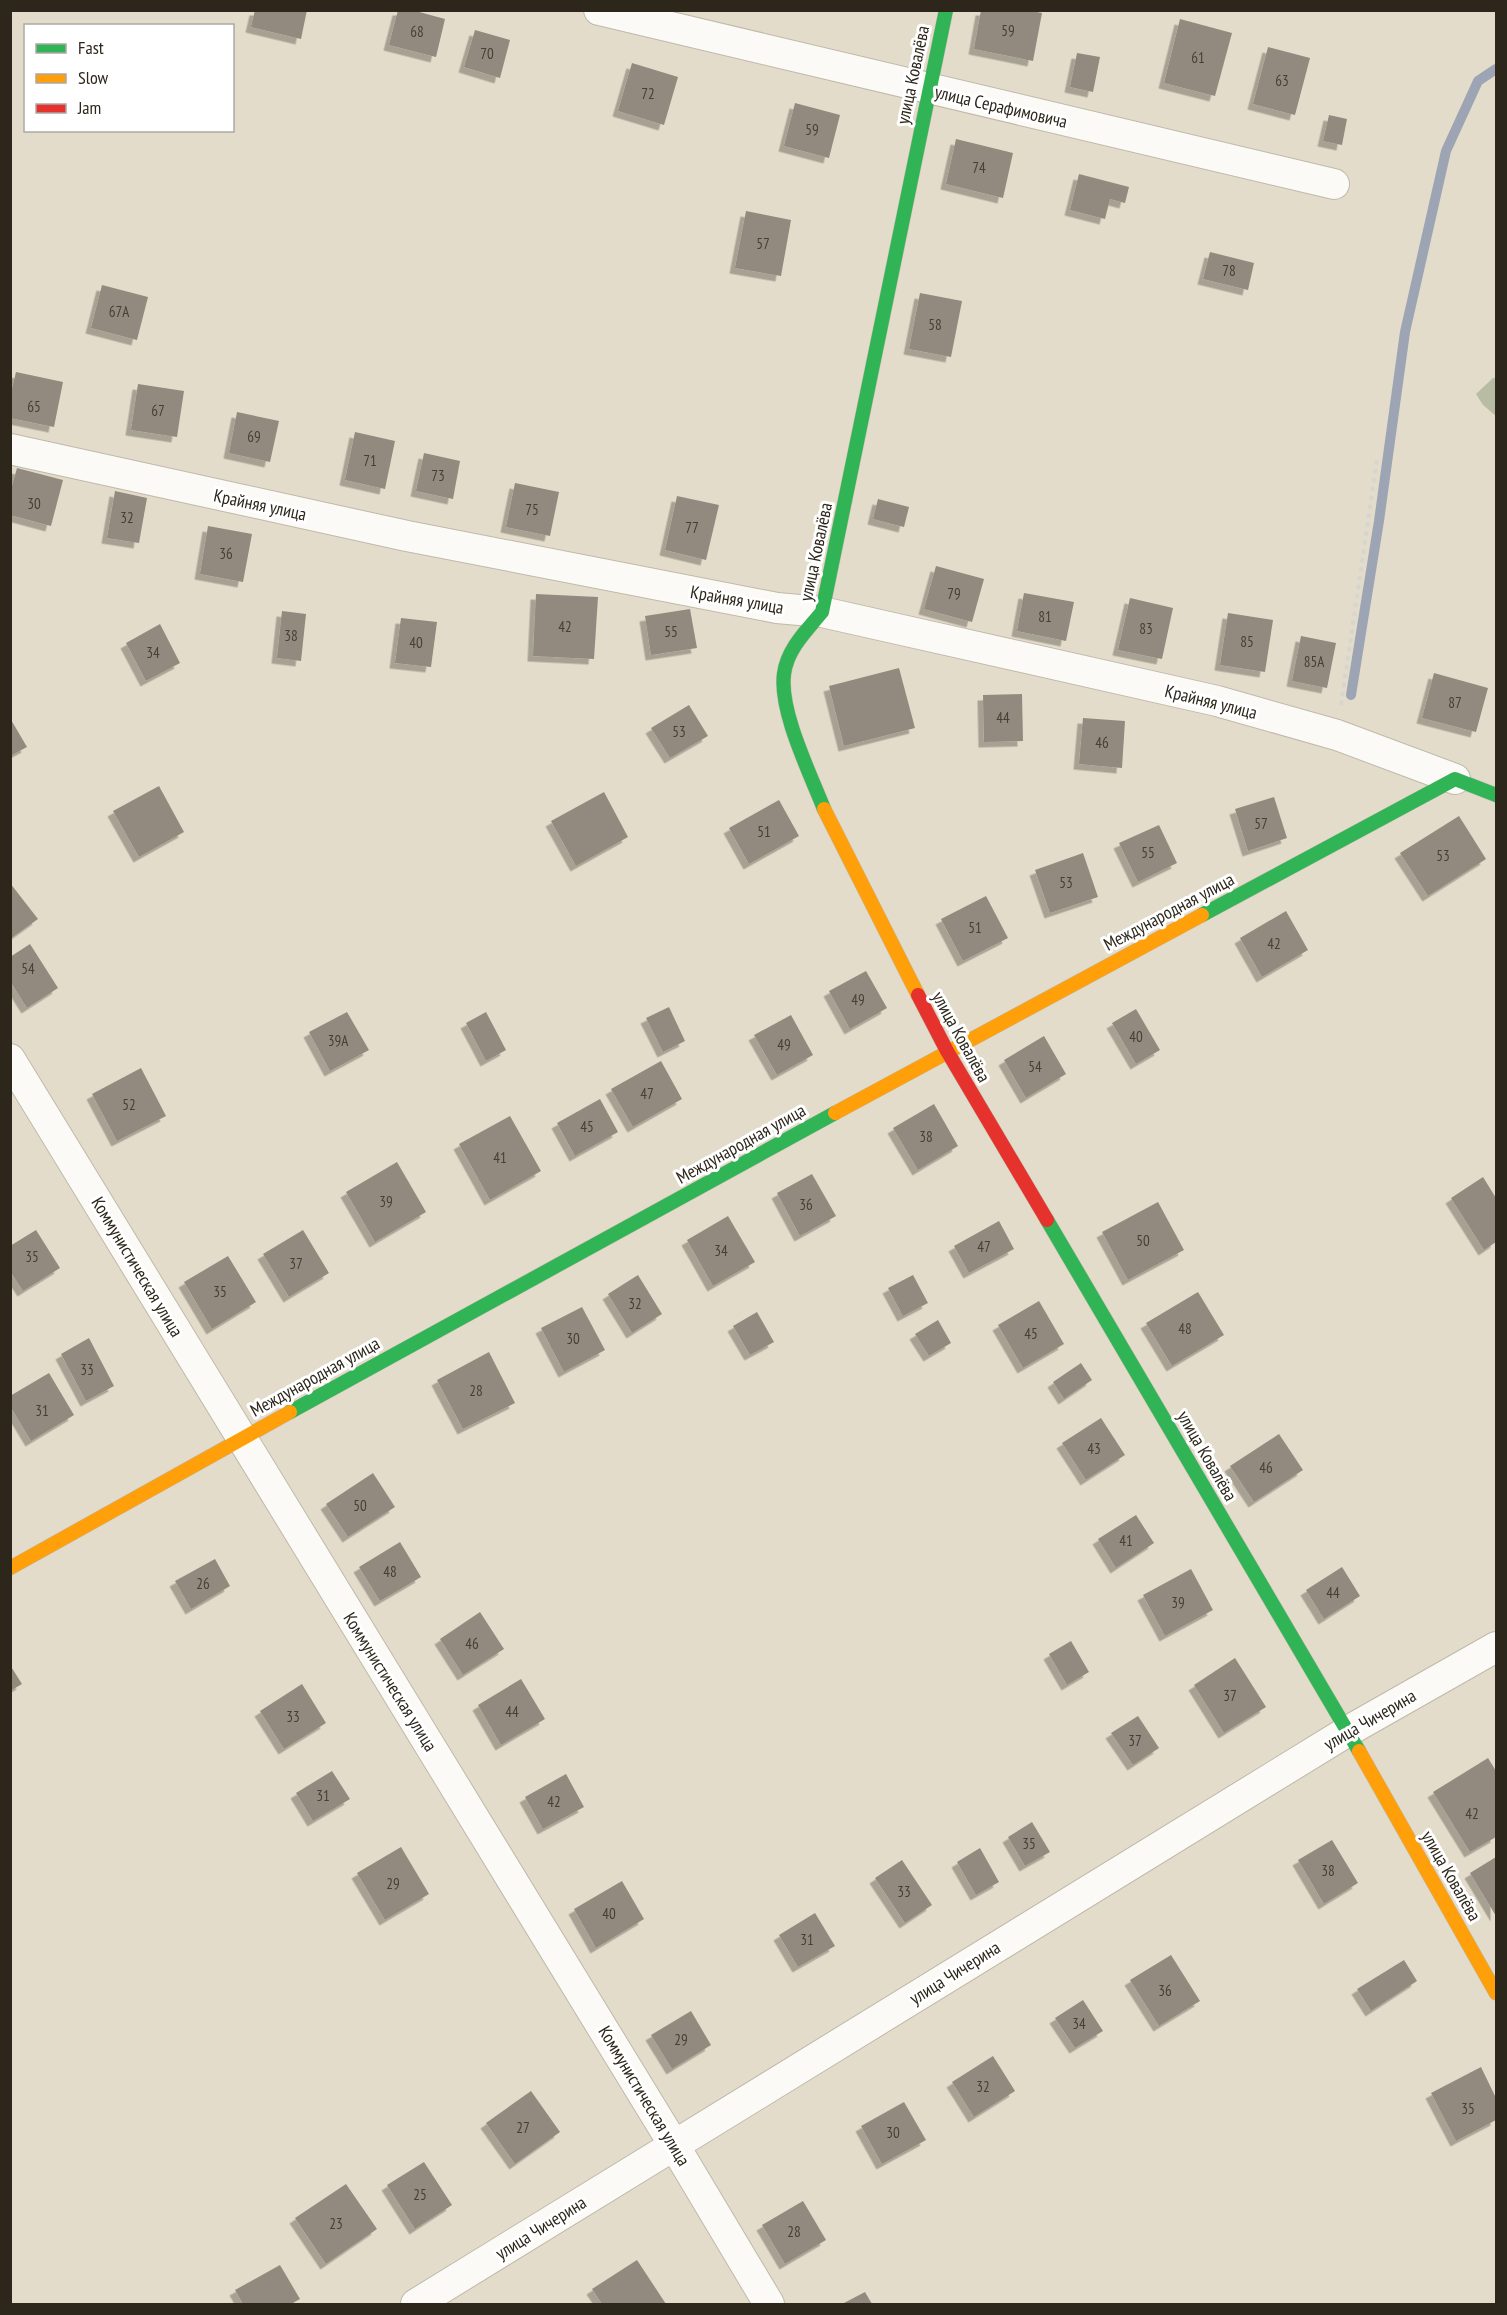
<svg xmlns="http://www.w3.org/2000/svg" width="1507" height="2315" font-family="'PT Sans Narrow',sans-serif">
<defs>
<filter id="shadow"><feDropShadow dx="-5.5" dy="5.5" stdDeviation="0" flood-color="#0004"/></filter>
</defs>
<rect width="100%" height="100%" fill="#e4dcca"/>
<path fill="#b8bca3" d="M1493 378H1496V416L1483 405 1476 394Z"/>
<g fill="none" stroke-linecap="round" stroke-linejoin="round">
<path stroke="#9da5b4" stroke-width="10" d="M1351 695 1379 521 1405 332 1446 151 1478 81 1496 69"/>
</g>
<g fill="#928a7e" filter="url(#shadow)">
<path d="M255 10H307L301 39 251 27Z"/>
<path d="M398 10H412L445 19 436 57 389 45Z"/>
<path d="M981 10H1026L1042 13 1033 61 974 49Z"/>
<path d="M1180 19 1232 33 1215 96 1164 83Z"/>
<path d="M475 30 510 40 500 78 464 67Z"/>
<path d="M1268 47 1310 58 1295 115 1253 104Z"/>
<path d="M1077 53 1100 57 1093 92 1070 87Z"/>
<path d="M632 63 678 77 664 125 618 111Z"/>
<path d="M795 103 840 115 829 158 784 146Z"/>
<path d="M1329 115 1347 119 1342 145 1323 141Z"/>
<path d="M956 139 1013 153 1003 198 946 184Z"/>
<path d="M1079 174 1129 187 1125 203 1110 199 1105 219 1070 210Z"/>
<path d="M746 211 791 220 781 276 735 268Z"/>
<path d="M1210 252 1254 263 1248 290 1203 279Z"/>
<path d="M102 285 148 297 137 340 91 328Z"/>
<path d="M920 293 962 301 951 357 909 349Z"/>
<path d="M16 372 63 382 54 427 10 418V397Z"/>
<path d="M138 384 184 391 177 437 131 430Z"/>
<path d="M237 412 279 421 270 462 229 453Z"/>
<path d="M355 432 395 441 385 489 345 480Z"/>
<path d="M424 453 460 461 453 499 416 491Z"/>
<path d="M17 468 63 480 51 526 10 515V493Z"/>
<path d="M515 483 559 492 550 536 506 527Z"/>
<path d="M115 491 147 498 139 543 107 538Z"/>
<path d="M677 496 719 505 706 560 665 550Z"/>
<path d="M878 499 909 507 904 527 873 519Z"/>
<path d="M208 526 252 534 243 582 200 574Z"/>
<path d="M936 566 984 579 972 622 924 609Z"/>
<path d="M1024 593 1074 602 1066 641 1017 631Z"/>
<path d="M536 594 598 597 594 659 533 656Z"/>
<path d="M1130 598 1173 608 1162 659 1118 650Z"/>
<path d="M690 609 697 648 651 655 645 616Z"/>
<path d="M282 611 306 614 301 661 277 658Z"/>
<path d="M1228 613 1273 620 1265 672 1220 665Z"/>
<path d="M401 618 437 622 431 667 395 663Z"/>
<path d="M160 624 180 663 146 681 126 643Z"/>
<path d="M1301 636 1336 643 1327 688 1292 681Z"/>
<path d="M899 668 915 728 844 746 829 686Z"/>
<path d="M1434 673 1488 688 1476 732 1422 718Z"/>
<path d="M1022 694 1023 741 984 742 983 695Z"/>
<path d="M689 705 708 736 670 758 651 728Z"/>
<path d="M10 718 27 747 10 756Z"/>
<path d="M1083 718 1125 721 1122 768 1079 764Z"/>
<path d="M159 786 184 832 139 857 113 811Z"/>
<path d="M604 792 628 837 576 866 551 821Z"/>
<path d="M1274 797 1287 838 1248 851 1235 809Z"/>
<path d="M779 800 799 836 749 864 729 828Z"/>
<path d="M1459 816 1486 859 1428 896 1400 853Z"/>
<path d="M1159 825 1177 863 1138 882 1119 843Z"/>
<path d="M1083 853 1098 897 1050 913 1035 870Z"/>
<path d="M10 883 38 919 10 939Z"/>
<path d="M986 896 1008 938 963 961 941 919Z"/>
<path d="M1286 911 1308 950 1262 977 1240 938Z"/>
<path d="M30 944 58 988 27 1008 10 981V957Z"/>
<path d="M866 971 887 1008 850 1029 829 991Z"/>
<path d="M669 1007 685 1041 663 1052 646 1018Z"/>
<path d="M1136 1009 1160 1050 1136 1064 1112 1023Z"/>
<path d="M347 1012 369 1050 330 1071 309 1032Z"/>
<path d="M486 1012 506 1050 486 1061 466 1023Z"/>
<path d="M791 1015 813 1055 777 1075 754 1035Z"/>
<path d="M1044 1036 1066 1074 1026 1098 1004 1060Z"/>
<path d="M661 1061 682 1099 633 1127 611 1089Z"/>
<path d="M141 1068 166 1116 117 1141 92 1094Z"/>
<path d="M600 1099 618 1132 575 1156 557 1123Z"/>
<path d="M934 1104 958 1146 918 1170 893 1128Z"/>
<path d="M510 1116 541 1171 490 1200 459 1144Z"/>
<path d="M397 1162 426 1212 375 1242 346 1192Z"/>
<path d="M812 1174 836 1216 800 1236 777 1193Z"/>
<path d="M1483 1177 1496 1198V1242L1484 1250 1451 1198Z"/>
<path d="M1158 1202 1184 1250 1128 1280 1102 1232Z"/>
<path d="M728 1216 755 1262 713 1286 687 1240Z"/>
<path d="M999 1221 1014 1249 969 1273 954 1246Z"/>
<path d="M36 1230 60 1268 23 1291 10 1271V1246Z"/>
<path d="M303 1230 329 1273 289 1297 263 1254Z"/>
<path d="M228 1256 256 1302 212 1329 184 1282Z"/>
<path d="M638 1275 662 1314 632 1333 608 1294Z"/>
<path d="M913 1275 928 1303 903 1316 888 1288Z"/>
<path d="M1198 1292 1224 1335 1172 1366 1146 1323Z"/>
<path d="M1039 1301 1064 1344 1023 1368 998 1325Z"/>
<path d="M582 1307 605 1350 564 1372 541 1328Z"/>
<path d="M757 1312 774 1342 750 1355 733 1326Z"/>
<path d="M938 1320 951 1343 929 1356 915 1334Z"/>
<path d="M89 1338 114 1386 86 1401 61 1354Z"/>
<path d="M489 1352 515 1403 463 1429 437 1380Z"/>
<path d="M1081 1363 1092 1380 1064 1399 1053 1382Z"/>
<path d="M49 1373 74 1415 31 1441 10 1406V1396Z"/>
<path d="M1101 1418 1125 1455 1086 1480 1062 1443Z"/>
<path d="M1279 1434 1303 1470 1254 1502 1230 1466Z"/>
<path d="M373 1473 395 1507 348 1537 326 1504Z"/>
<path d="M1136 1515 1154 1543 1116 1568 1098 1539Z"/>
<path d="M400 1542 421 1577 380 1601 359 1567Z"/>
<path d="M215 1559 230 1586 191 1609 175 1581Z"/>
<path d="M1342 1567 1360 1596 1324 1619 1306 1590Z"/>
<path d="M1191 1569 1213 1610 1165 1636 1143 1595Z"/>
<path d="M480 1612 504 1649 463 1675 440 1639Z"/>
<path d="M1071 1641 1089 1672 1067 1685 1049 1654Z"/>
<path d="M1235 1658 1266 1707 1224 1733 1194 1685Z"/>
<path d="M10 1665 22 1684 10 1691Z"/>
<path d="M521 1679 545 1719 501 1745 478 1705Z"/>
<path d="M302 1684 326 1723 284 1749 260 1711Z"/>
<path d="M1138 1716 1159 1748 1133 1765 1111 1733Z"/>
<path d="M1488 1758 1496 1771V1837L1470 1852 1433 1792Z"/>
<path d="M332 1771 350 1799 313 1821 296 1793Z"/>
<path d="M566 1774 584 1807 543 1829 525 1797Z"/>
<path d="M1032 1822 1050 1852 1025 1866 1008 1837Z"/>
<path d="M1332 1840 1358 1883 1324 1904 1298 1860Z"/>
<path d="M401 1847 429 1894 385 1920 357 1873Z"/>
<path d="M980 1848 999 1882 976 1895 957 1862Z"/>
<path d="M1496 1857V1916L1470 1873Z"/>
<path d="M902 1860 932 1905 905 1923 875 1878Z"/>
<path d="M622 1881 644 1919 596 1948 574 1909Z"/>
<path d="M815 1913 835 1946 798 1967 779 1935Z"/>
<path d="M1171 1955 1200 2001 1159 2026 1130 1980Z"/>
<path d="M1404 1960 1417 1981 1371 2011 1357 1989Z"/>
<path d="M1083 2000 1103 2031 1075 2048 1055 2018Z"/>
<path d="M691 2011 711 2045 672 2069 651 2035Z"/>
<path d="M993 2056 1015 2091 974 2117 952 2082Z"/>
<path d="M1481 2067 1496 2098V2120L1456 2141 1431 2093Z"/>
<path d="M531 2091 560 2132 515 2164 486 2123Z"/>
<path d="M904 2102 926 2140 882 2164 861 2126Z"/>
<path d="M424 2162 452 2205 415 2229 387 2185Z"/>
<path d="M346 2184 377 2229 326 2264 295 2218Z"/>
<path d="M803 2201 826 2240 785 2264 762 2225Z"/>
<path d="M637 2260 666 2304H602L592 2289Z"/>
<path d="M280 2265 300 2299 291 2304H243L235 2290Z"/>
<path d="M865 2292 872 2304H842Z"/>
</g>
<g fill="none" stroke-linecap="round" stroke-linejoin="round">
<defs>
<g id="street">
<path d="M599 10 1334 184"/>
<path d="M10 449 407 536 777 608 822 612 1217 701 1337 735 1455 779"/>
<path d="M10 1059 674 2145 769 2304"/>
<path d="M416 2304 1348 1731 1496 1647"/>
</g>
<g id="fast">
<path d="M824 809C810 773 779 711 784 674 787 649 807 630 822 612L946 10"/>
<path d="M1202 915 1455 779 1496 795"/>
<path d="M1047 1220 1359 1751"/>
<path d="M290 1412 835 1113"/>
</g>
<g id="slow">
<path d="M824 809 918 995"/>
<path d="M835 1113 1202 915"/>
<path d="M10 1568 290 1412"/>
<path d="M1359 1751 1496 1993"/>
</g>
<path id="jam" d="M918 995 947 1051 1047 1220"/>
</defs>
<use href="#street" stroke="#bfb9aa" stroke-width="32"/>
<use href="#fast" stroke="#bfb9aa" stroke-width="15"/>
<use href="#slow" stroke="#bfb9aa" stroke-width="15"/>
<use href="#jam" stroke="#bfb9aa" stroke-width="15"/>
<path stroke="#d7d5d0" stroke-width="4" stroke-dasharray="4.5 4.5" stroke-linecap="butt" d="M1341 705 1377 460"/>
<use href="#street" stroke="#fbfaf7" stroke-width="30"/>
<use href="#fast" stroke="#30b455" stroke-width="14"/>
<use href="#slow" stroke="#ff9f0a" stroke-width="14"/>
<use href="#jam" stroke="#e5322d" stroke-width="14"/>
</g>
<g text-anchor="middle" stroke-width="6" stroke-linejoin="round" paint-order="stroke">
<g font-size="15" fill="#464034">
<text x="1008" y="36">59</text>
<text x="417" y="37">68</text>
<text x="487" y="59">70</text>
<text x="1198" y="63">61</text>
<text x="1282" y="86">63</text>
<text x="648" y="99">72</text>
<text x="812" y="135">59</text>
<text x="979" y="173">74</text>
<text x="763" y="249">57</text>
<text x="1229" y="276">78</text>
<text x="119" y="317">67А</text>
<text x="935" y="330">58</text>
<text x="34" y="412">65</text>
<text x="158" y="416">67</text>
<text x="254" y="442">69</text>
<text x="370" y="466">71</text>
<text x="438" y="481">73</text>
<text x="34" y="509">30</text>
<text x="532" y="515">75</text>
<text x="127" y="523">32</text>
<text x="692" y="533">77</text>
<text x="226" y="559">36</text>
<text x="954" y="599">79</text>
<text x="1045" y="622">81</text>
<text x="565" y="632">42</text>
<text x="1146" y="634">83</text>
<text x="671" y="637">55</text>
<text x="291" y="641">38</text>
<text x="1247" y="647">85</text>
<text x="416" y="648">40</text>
<text x="153" y="658">34</text>
<text x="1314" y="667">85А</text>
<text x="1455" y="708">87</text>
<text x="1003" y="723">44</text>
<text x="679" y="737">53</text>
<text x="1102" y="748">46</text>
<text x="1261" y="829">57</text>
<text x="764" y="837">51</text>
<text x="1148" y="858">55</text>
<text x="1443" y="861">53</text>
<text x="1066" y="888">53</text>
<text x="975" y="933">51</text>
<text x="1274" y="949">42</text>
<text x="28" y="974">54</text>
<text x="858" y="1005">49</text>
<text x="1136" y="1042">40</text>
<text x="338" y="1046">39А</text>
<text x="784" y="1050">49</text>
<text x="1035" y="1072">54</text>
<text x="647" y="1099">47</text>
<text x="129" y="1110">52</text>
<text x="587" y="1132">45</text>
<text x="926" y="1142">38</text>
<text x="500" y="1163">41</text>
<text x="386" y="1207">39</text>
<text x="806" y="1210">36</text>
<text x="1143" y="1246">50</text>
<text x="984" y="1252">47</text>
<text x="721" y="1256">34</text>
<text x="32" y="1262">35</text>
<text x="296" y="1269">37</text>
<text x="220" y="1297">35</text>
<text x="635" y="1309">32</text>
<text x="1185" y="1334">48</text>
<text x="1031" y="1339">45</text>
<text x="573" y="1344">30</text>
<text x="87" y="1375">33</text>
<text x="476" y="1396">28</text>
<text x="42" y="1416">31</text>
<text x="1094" y="1454">43</text>
<text x="1266" y="1473">46</text>
<text x="360" y="1511">50</text>
<text x="1126" y="1546">41</text>
<text x="390" y="1577">48</text>
<text x="203" y="1589">26</text>
<text x="1333" y="1598">44</text>
<text x="1178" y="1608">39</text>
<text x="472" y="1649">46</text>
<text x="1230" y="1701">37</text>
<text x="512" y="1717">44</text>
<text x="293" y="1722">33</text>
<text x="1135" y="1746">37</text>
<text x="323" y="1801">31</text>
<text x="554" y="1807">42</text>
<text x="1472" y="1819">42</text>
<text x="1029" y="1849">35</text>
<text x="1328" y="1876">38</text>
<text x="393" y="1889">29</text>
<text x="904" y="1897">33</text>
<text x="609" y="1919">40</text>
<text x="807" y="1945">31</text>
<text x="1165" y="1996">36</text>
<text x="1079" y="2029">34</text>
<text x="681" y="2045">29</text>
<text x="983" y="2092">32</text>
<text x="1468" y="2114">35</text>
<text x="523" y="2133">27</text>
<text x="893" y="2138">30</text>
<text x="420" y="2200">25</text>
<text x="336" y="2229">23</text>
<text x="794" y="2237">28</text>
</g>
<g font-size="18" fill="#2d271b" stroke="#fff">
<text transform="translate(913 75) rotate(-78)" y="6">улица Ковалёва</text>
<text transform="translate(1001 107) rotate(13)" y="6">улица Серафимовича</text>
<text transform="translate(260 505) rotate(12)" y="6">Крайняя улица</text>
<text transform="translate(816 552) rotate(-78)" y="6">улица Ковалёва</text>
<text transform="translate(737 600) rotate(10)" y="6">Крайняя улица</text>
<text transform="translate(1211 702) rotate(14)" y="6">Крайняя улица</text>
<text transform="translate(1169 912) rotate(-28)" y="6">Международная улица</text>
<text transform="translate(961 1037) rotate(61)" y="6">улица Ковалёва</text>
<text transform="translate(741 1144) rotate(-29)" y="6">Международная улица</text>
<text transform="translate(137 1267) rotate(59)" y="6">Коммунистическая улица</text>
<text transform="translate(315 1377) rotate(-29)" y="6">Международная улица</text>
<text transform="translate(1207 1456) rotate(60)" y="6">улица Ковалёва</text>
<text transform="translate(390 1682) rotate(58)" y="6">Коммунистическая улица</text>
<text transform="translate(1370 1720) rotate(-30)" y="6">улица Чичерина</text>
<text transform="translate(1451 1876) rotate(60)" y="6">улица Ковалёва</text>
<text transform="translate(955 1973) rotate(-32)" y="6">улица Чичерина</text>
<text transform="translate(644 2096) rotate(59)" y="6">Коммунистическая улица</text>
<text transform="translate(541 2228) rotate(-32)" y="6">улица Чичерина</text>
</g>
</g>
<rect width="1507" height="2315" fill="none" stroke="#2d271b" stroke-width="24"/>
<rect x="24" y="24" width="210" height="108" fill="#ffffff" stroke="#aba9a4" stroke-width="1.5"/>
<rect x="36" y="44" width="30" height="9" fill="#30b455" stroke="#aba9a4" stroke-width="1.5"/>
<text x="78" y="54" font-size="18" fill="#2d271b">Fast</text>
<rect x="36" y="74" width="30" height="9" fill="#ff9f0a" stroke="#aba9a4" stroke-width="1.5"/>
<text x="78" y="84" font-size="18" fill="#2d271b">Slow</text>
<rect x="36" y="104" width="30" height="9" fill="#e5322d" stroke="#aba9a4" stroke-width="1.5"/>
<text x="78" y="114" font-size="18" fill="#2d271b">Jam</text>
</svg>
